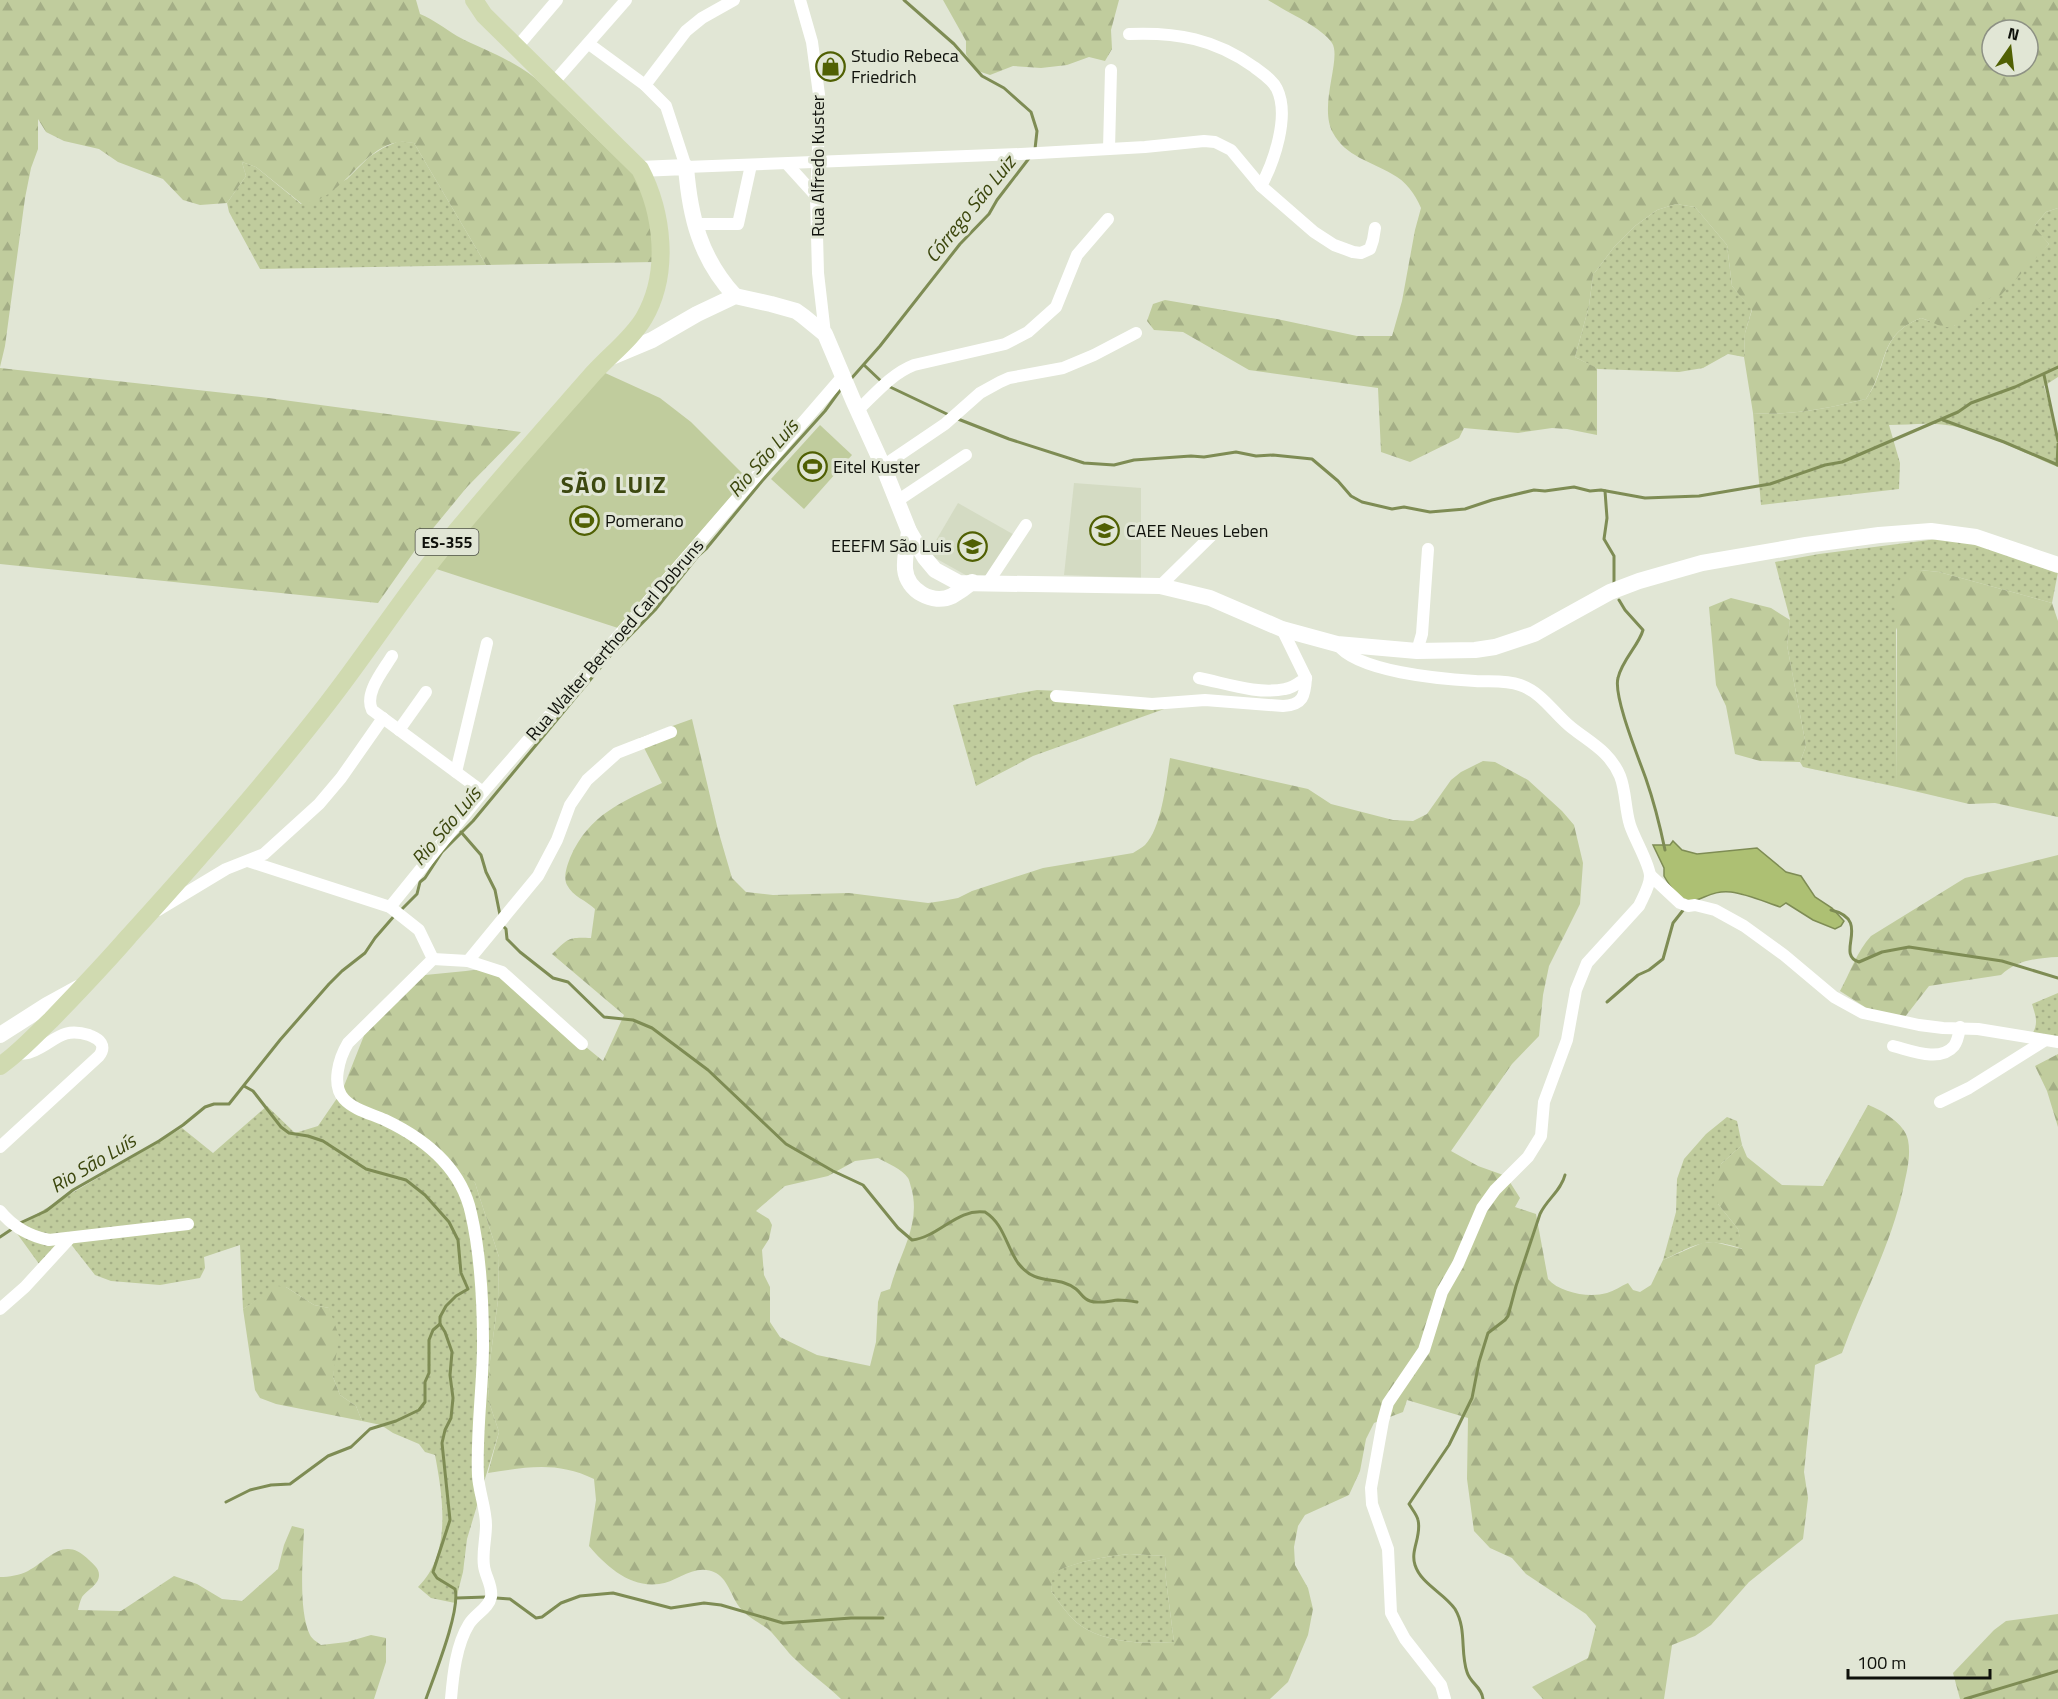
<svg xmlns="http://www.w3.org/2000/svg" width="2058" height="1699" font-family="'Titillium Web',sans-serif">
<defs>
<pattern id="grass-dots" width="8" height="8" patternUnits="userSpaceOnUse" patternTransform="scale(1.5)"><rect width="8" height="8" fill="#c0cc9d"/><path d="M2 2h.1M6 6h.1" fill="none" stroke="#a4ae86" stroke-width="1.8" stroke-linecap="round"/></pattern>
<pattern id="forest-firs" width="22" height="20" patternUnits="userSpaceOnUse" patternTransform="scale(1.5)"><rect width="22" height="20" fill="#c0cc9d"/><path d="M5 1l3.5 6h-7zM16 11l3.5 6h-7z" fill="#a4ae86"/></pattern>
</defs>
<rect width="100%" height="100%" fill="#e1e6d5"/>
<g fill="#d4dbc3">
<path d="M1074 483 1141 488V578L1064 575Z"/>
<path d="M958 503 1018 537 989 588 928 554Z"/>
</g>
<g fill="url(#grass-dots)">
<path d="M399 141 414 143 486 265 260 269 229 212 227 203 246 176 242 162 256 167 301 204 347 179 369 157 383 148Z"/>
<path d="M1676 204 1695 207 1727 245 1732 286 1752 309 1745 333 1744 357 1728 354 1703 368 1679 372 1598 369 1575 357 1589 306 1593 275 1614 247 1635 226 1657 210Z"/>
<path d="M2058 208V377L2044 386 2057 431 2058 467C2021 452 1975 426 1936 424 1920 423 1905 425 1889 425L1900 463 1899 489 1761 505 1753 413C1791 416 1829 408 1866 399 1890 367 1876 336 1921 318L1938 324 1954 326C1968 318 1977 302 1992 296L2049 244 2035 229V225L2046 212Z"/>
<path d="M1945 538 1980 545 2058 572 2052 603 1939 572 1920 570 1896 630 1897 787 1803 767 1800 762 1806 746 1787 645 1790 619 1775 562 1819 554Z"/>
<path d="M1037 690 1060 691 1167 708 1033 756 976 786 953 705Z"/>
<path d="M2058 993V1036H2031C2039 1024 2036 1017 2032 1004Z"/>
<path d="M342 1091 416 1132 471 1178 475 1183 499 1257 498 1300 490 1361 488 1399 499 1432 467 1539 463 1572 455 1603 431 1598 418 1587C452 1554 443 1497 435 1455L425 1452 419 1444 393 1433 381 1425 362 1421 356 1406 340 1395 333 1377 334 1360 329 1308 314 1305 286 1287C266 1292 260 1299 243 1309L240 1245 204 1257 205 1268 200 1278 160 1285 111 1281 95 1275 70 1243 42 1268 13 1228 182 1128 213 1153 267 1106 295 1133 318 1126Z"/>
<path d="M1727 1117 1737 1121 1742 1145 1721 1164 1718 1204 1738 1229 1743 1249C1704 1236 1698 1244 1663 1260L1676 1212 1677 1179 1684 1159 1706 1134Z"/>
<path d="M1129 1554 1166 1556 1165 1572 1174 1642C1146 1644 1111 1643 1086 1629 1071 1621 1060 1603 1051 1591L1052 1573C1078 1561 1102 1557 1129 1554Z"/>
</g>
<g fill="url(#forest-firs)" fill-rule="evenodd">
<path d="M0 0H416L420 14C434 20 444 28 457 36 485 51 508 57 535 78L649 190 655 262 486 265 414 143C409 143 404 141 400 142 363 145 341 202 302 204L256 167 242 162 246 176 227 203 200 205 183 200 163 179 118 162 99 149 64 141 46 132 38 119V149L31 168 25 198 5 346 0 367Z"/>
<path d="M943 0H1119L1111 30 1112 49 1105 61 1089 57 1067 65 1041 68 1013 66 990 75 975 70 966 54V41Z"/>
<path d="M1268 0H2058V208L2046 212 2035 225 2036 229 2049 244 2000 296C1973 297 1971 326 1948 327 1940 328 1930 320 1921 318 1876 336 1889 367 1866 399 1829 408 1791 416 1753 413L1744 357 1745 333 1752 310 1732 286 1727 245 1695 207 1676 204 1657 210 1635 226 1614 247 1593 275 1589 306 1575 357 1597 368V435L1567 429 1552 428 1518 433 1464 428 1459 438 1410 462 1381 452 1378 388 1249 370 1183 332 1154 330 1147 321 1153 304 1165 300 1277 319 1357 336H1392L1402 301 1415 230 1421 208C1415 194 1406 181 1392 174 1372 162 1345 156 1333 133 1318 106 1342 58 1332 43 1323 28 1284 11 1268 0ZM1992 30H2028V66H1992Z"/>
<path d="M0 368 261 397 521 432 467 487 416 549 378 603 0 564Z"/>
<path d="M1920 570 1939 572 2052 603 2058 621V817L1995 803 1969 804 1897 787V589L1901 578Z"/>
<path d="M1731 598 1771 608 1790 620 1787 645 1806 746 1800 762 1760 761 1735 754 1726 706 1716 685 1709 607Z"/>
<path d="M692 719 718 830 732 878 746 892 773 895 849 893 928 903 942 901 958 898 972 891 1043 868 1133 853C1137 850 1142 848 1145 845 1162 827 1166 782 1170 758L1308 789 1331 804 1393 820 1413 821 1427 814 1451 780 1461 772 1483 761 1495 762 1528 780 1562 811 1574 825 1583 863 1580 904 1549 966 1543 995 1539 1036 1512 1064 1451 1151 1478 1166 1506 1176 1520 1198 1515 1207 1536 1214 1548 1279C1560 1293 1589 1298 1607 1293 1614 1291 1621 1286 1628 1283L1633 1290 1640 1292 1651 1285 1663 1260 1702 1243 1714 1242 1742 1249 1738 1229 1718 1204 1714 1185 1721 1164 1742 1145 1747 1157 1782 1185 1823 1186 1868 1105C1882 1110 1905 1124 1908 1140 1911 1155 1907 1171 1904 1185 1892 1244 1862 1297 1842 1353L1815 1365 1804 1472 1808 1498 1803 1539 1749 1582 1711 1625 1695 1636 1672 1645 1664 1699H1543L1532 1687 1588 1658 1596 1626 1586 1614 1526 1574 1512 1558 1490 1548 1474 1531 1467 1479 1468 1418 1407 1400 1403 1412 1374 1423 1366 1439 1360 1471 1349 1495 1305 1515 1298 1526 1294 1547 1295 1565 1308 1588 1313 1609 1308 1635 1288 1682 1270 1699H841C827 1685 810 1674 796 1660 786 1651 778 1638 768 1629 760 1623 749 1618 742 1610 732 1600 729 1580 716 1573 695 1562 678 1582 659 1584 630 1588 606 1566 589 1546L596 1500 594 1479C557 1461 527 1467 488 1473L499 1432 488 1399 490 1361 498 1300 499 1257 475 1183 416 1132 357 1111 342 1091 365 1033 415 976 486 969 516 978 564 1029 603 1061 624 1015 552 954C569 938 568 937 591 938L595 909C586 900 573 897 567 885 563 877 567 866 570 858 589 814 622 802 662 783L639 738ZM878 1158C887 1163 902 1169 908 1178 909 1179 911 1187 911 1187 922 1224 899 1254 890 1289L881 1292 878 1302 876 1342 870 1366 817 1355 780 1337 770 1322V1287L764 1275 762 1250 769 1239 772 1225 769 1219 756 1211 785 1186 828 1176 855 1161ZM1129 1554 1166 1556 1165 1572 1174 1642C1146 1644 1111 1643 1086 1629 1071 1621 1060 1603 1051 1591L1053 1573C1078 1561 1102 1557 1129 1554Z"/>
<path d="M2058 855V957C2037 958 2017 960 2001 975L1929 986 1901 1022 1868 1009 1840 991C1850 973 1857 951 1871 936L1965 878Z"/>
<path d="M2058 1054V1127L2047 1091 2035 1066Z"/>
<path d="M277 1286 286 1287 314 1305 329 1308 339 1336 333 1377 340 1395 356 1406 362 1421 276 1404 260 1398 255 1390 243 1309Z"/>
<path d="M292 1526 304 1529C303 1558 298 1610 310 1635 312 1639 317 1642 321 1645L347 1642 371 1635 386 1638V1662L374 1699H0V1577C9 1577 20 1575 28 1571 50 1559 64 1535 89 1560 93 1564 99 1568 99 1575 99 1585 87 1590 82 1597 80 1601 79 1606 78 1610L121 1611 174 1576 197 1584 222 1599 242 1601 278 1569 284 1545Z"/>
<path d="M2058 1614V1699H1960L1953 1673 1994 1630 2006 1621Z"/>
</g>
<g fill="#c0cc9d">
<path d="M603 372 660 398 691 422 747 478 618 628 421 564Z"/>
<path d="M820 425 852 455 804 509 771 479Z"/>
</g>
<path fill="#adc073" stroke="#7e8c54" stroke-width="1.5" d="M1673 841 1682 850 1697 854 1757 848 1786 872 1801 876 1815 897 1832 908 1844 921 1841 926 1835 929 1813 920 1786 903 1780 907C1765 902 1747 894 1731 892 1699 888 1691 923 1664 876V868L1653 845H1670Z"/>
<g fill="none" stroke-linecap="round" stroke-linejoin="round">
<g stroke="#7e8c54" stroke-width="3">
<path d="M904 0 954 44 982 76 1004 88 1031 112 1037 131 1035 149"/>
<path d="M864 365 882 382"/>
<path d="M2044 375 2058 441"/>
<path d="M850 380 880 346 960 244 989 214 997 200 1030 157"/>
<path d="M888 386 949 415"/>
<path d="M958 419 1009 439 1084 463 1114 465 1134 460 1191 456 1204 457 1236 452 1256 456 1273 455 1312 459 1338 481 1351 496 1362 502 1392 509 1404 507 1430 512 1465 509 1492 500 1534 490 1545 491 1574 487 1590 491 1601 490 1645 498 1699 496 1770 484 1825 465 1842 462 1958 412 1971 403 2015 387 2058 367"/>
<path d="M1943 420 2004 442 2058 465"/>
<path d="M2057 465 2058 444"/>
<path d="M1605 491 1607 518 1604 539 1614 556V584"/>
<path d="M1619 600 1625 610 1643 630C1639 645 1622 660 1618 678 1613 696 1639 759 1646 779 1654 802 1660 826 1665 850"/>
<path d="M461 832 481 855 486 872 495 890 500 915"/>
<path d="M1831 910C1873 920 1834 954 1859 962L1882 952 1909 947 2002 961 2058 978"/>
<path d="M400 911 417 894 420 882 425 878 442 852 473 821 609 657 655 610 697 557 706 549 762 481 825 411 841 389"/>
<path d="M502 925 506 929 507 939 520 952 553 978 568 982 604 1017 633 1020 652 1028 708 1070 786 1144 833 1171 863 1185 898 1228 912 1240C939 1237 957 1208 985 1212 1004 1224 1006 1246 1018 1263 1037 1288 1057 1274 1076 1289 1081 1293 1083 1299 1090 1301 1098 1304 1109 1301 1118 1300 1124 1300 1131 1301 1137 1302"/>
<path d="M1607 1002 1638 975 1649 970 1663 959 1673 923 1684 909"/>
<path d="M244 1086 253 1091 281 1127 289 1133 308 1136 323 1141 366 1169 406 1180 425 1195 449 1222 458 1240 461 1273 468 1289 456 1296 446 1306 440 1317V1324L445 1332 452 1352 450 1375 453 1398 451 1418 445 1430 442 1443 450 1520 433 1572 437 1578 455 1589C461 1610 434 1676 426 1699"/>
<path d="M20 1223 46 1211 73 1190 159 1141 183 1125 205 1107 214 1104H229L280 1040 329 984 342 971 365 953 375 938 395 915"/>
<path d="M0 1237 12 1229"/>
<path d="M226 1502 250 1490 271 1485 290 1484 328 1456 351 1447 370 1429 396 1421 419 1410 425 1402V1382L429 1373V1340L433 1330 440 1324"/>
<path d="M457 1598 486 1597"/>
<path d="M496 1598 510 1599 536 1618 542 1617 561 1603 580 1596 613 1593 671 1608 704 1603 721 1605 783 1623 851 1618H883"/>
<path d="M1483 1699C1482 1687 1470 1683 1467 1672 1460 1652 1467 1629 1455 1609 1444 1593 1421 1584 1415 1565 1410 1550 1422 1536 1418 1520 1417 1515 1412 1509 1409 1504L1449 1445 1472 1398 1479 1362 1488 1333 1505 1320 1508 1316 1516 1286 1540 1214C1547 1199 1561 1191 1565 1175"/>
<path d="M1965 1699 2058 1671"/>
</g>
<g stroke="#fff" stroke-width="12">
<path d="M800 0 812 42 820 102 816 196 818 273 825 334"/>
<path d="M1129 34C1177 32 1215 39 1254 67 1263 74 1273 80 1277 89 1290 116 1274 162 1261 186"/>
<path d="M589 44 645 85 666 106 686 167 1021 154 1145 147 1204 141 1215 142 1231 150 1261 186 1314 232 1334 245 1353 252 1361 253 1370 249 1373 240 1375 228"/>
<path d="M517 47 557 0"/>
<path d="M554 82 626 0"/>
<path d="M645 85 686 31 702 18 734 0"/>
<path d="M1109 149 1111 70"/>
<path d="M787 164 816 196"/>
<path d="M694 224H738L751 165"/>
<path d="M857 411C875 394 891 374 914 365L1005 344 1028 332 1056 307 1077 255 1108 219"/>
<path d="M883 466 945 424 980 393 1000 382 1009 378 1063 368 1094 355 1136 333"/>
<path d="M897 501 966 455"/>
<path d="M987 584 1026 525"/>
<path d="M1160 586 1211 536"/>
<path d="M1337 644C1357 672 1441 679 1475 681 1490 682 1506 680 1520 685 1543 693 1554 714 1572 728 1591 743 1610 752 1620 776 1626 791 1625 809 1630 825 1634 838 1650 865 1650 876 1650 886 1643 897 1639 906L1587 963 1576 990 1567 1040 1544 1102 1541 1136 1528 1157 1495 1190 1482 1208 1458 1264 1442 1292 1424 1350 1388 1403 1383 1421 1371 1488 1372 1504 1388 1549 1391 1613 1405 1639 1441 1685 1445 1699"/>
<path d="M1417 651 1422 634 1428 549"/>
<path d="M392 656C383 671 364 693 372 710L483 792"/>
<path d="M1199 678C1225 683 1258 695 1285 689 1293 688 1300 682 1306 678L1282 629"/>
<path d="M1056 696 1152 704 1205 700 1283 706C1303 705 1305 696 1306 678"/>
<path d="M399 730 426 692"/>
<path d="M456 772 487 643"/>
<path d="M248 861 390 907 419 930 433 959 348 1043C339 1058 331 1085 344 1099 354 1110 372 1114 385 1120 425 1139 461 1167 471 1213 481 1256 483 1300 483 1344 483 1387 476 1432 478 1476 479 1492 486 1509 486 1525 486 1539 482 1553 484 1566 485 1576 493 1586 491 1597 489 1608 475 1614 469 1624 456 1645 453 1675 451 1699"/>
<path d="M1650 875 1680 903 1688 906 1695 905 1715 910 1744 926 1784 955 1834 997 1863 1013 1919 1025 1943 1028 1978 1029 2058 1042"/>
<path d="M390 907 483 792 843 376"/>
<path d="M158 910 226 869 264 854 319 804 341 778 383 718"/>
<path d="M433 959 468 961 502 972 582 1044"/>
<path d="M468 961 538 876 557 840 570 805 587 780 617 753 671 732"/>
<path d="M1893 1046C1910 1050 1940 1063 1954 1046 1958 1041 1959 1033 1960 1027"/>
<path d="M1940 1102 1969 1088 2044 1041"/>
<path d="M0 1147 99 1056C102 1052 104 1048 101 1043 98 1038 93 1037 89 1035 60 1026 55 1043 31 1052 27 1054 21 1054 17 1054"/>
<path d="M0 1211C13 1227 29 1236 49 1240L188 1224"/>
<path d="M0 1309 25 1287 70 1238"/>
</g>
<g stroke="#fff" stroke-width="16">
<path d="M640 169 686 167C690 217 700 258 735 296"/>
<path d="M609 358 652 340 697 314 735 296 771 304 796 311 803 316 825 334 853 400 883 466 909 531 925 558 935 570 959 583 1160 586 1210 598 1282 629 1337 644 1417 651 1475 650 1495 647 1534 634 1610 592 1639 581 1702 563 1806 545 1879 535 1931 531 1976 537 2058 565"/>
<path d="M909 531C908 543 904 557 905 569 907 591 933 605 952 596 959 592 966 587 972 582"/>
<path d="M0 1035 47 1005 78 988"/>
</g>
<path stroke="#d0dab0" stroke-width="18" d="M0 1066C19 1053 34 1036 51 1020 78 992 104 965 129 936 197 861 265 784 327 704 366 654 400 601 440 551 488 492 539 435 590 377 607 357 631 340 644 318 670 273 663 213 640 169L484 15 474 0"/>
</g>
<defs>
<symbol id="shop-ring" viewBox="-11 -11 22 22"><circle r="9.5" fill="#e1e6d5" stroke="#506003" stroke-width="1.5"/><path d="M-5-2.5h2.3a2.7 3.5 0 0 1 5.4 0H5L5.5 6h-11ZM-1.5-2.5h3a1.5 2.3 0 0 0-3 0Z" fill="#506003"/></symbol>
<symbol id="stadium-ring" viewBox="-11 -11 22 22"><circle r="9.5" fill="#e1e6d5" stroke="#506003" stroke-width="1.5"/><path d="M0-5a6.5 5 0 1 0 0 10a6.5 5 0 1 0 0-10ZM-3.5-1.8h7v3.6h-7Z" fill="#506003"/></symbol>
<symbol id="school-ring" viewBox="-11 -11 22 22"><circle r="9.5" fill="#e1e6d5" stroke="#506003" stroke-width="1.5"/><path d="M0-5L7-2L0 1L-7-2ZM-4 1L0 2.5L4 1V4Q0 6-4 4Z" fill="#506003"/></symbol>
</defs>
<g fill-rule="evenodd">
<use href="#shop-ring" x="814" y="50" width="33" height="33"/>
<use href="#stadium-ring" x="796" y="450" width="33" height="33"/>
<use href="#stadium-ring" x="568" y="504" width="33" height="33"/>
<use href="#school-ring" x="1088" y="514" width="33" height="33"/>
<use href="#school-ring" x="956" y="530" width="33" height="33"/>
</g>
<g text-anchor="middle" stroke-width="6" stroke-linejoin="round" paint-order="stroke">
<rect fill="#e1e6d5" stroke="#4e5148" stroke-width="1.5" x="415.5" y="529" width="63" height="26" rx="4.5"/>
<g font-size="16" font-weight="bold" fill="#0f110b">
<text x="447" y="548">ES-355</text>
</g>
<g font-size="18" fill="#0f110b" stroke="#e1e6d5" text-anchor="start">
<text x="851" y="62">Studio Rebeca<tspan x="851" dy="21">Friedrich</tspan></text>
<text x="833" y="473">Eitel Kuster</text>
<text x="605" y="527">Pomerano</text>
<text x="1126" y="537">CAEE Neues Leben</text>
<text x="952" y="552" text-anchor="end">EEEFM São Luis</text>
</g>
<g font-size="18" fill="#0f110b" stroke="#e1e6d5">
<text transform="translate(818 166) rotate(-90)" y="6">Rua Alfredo Kuster</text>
<text transform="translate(615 640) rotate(-49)" y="6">Rua Walter Berthoed Carl Dobruns</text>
</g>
<g font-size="20" font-style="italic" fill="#3b460c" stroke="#e1e6d5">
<text transform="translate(970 209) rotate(-51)" y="7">Córrego São Luiz</text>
<text transform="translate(763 458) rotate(-49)" y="7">Rio São Luís</text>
<text transform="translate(446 826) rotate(-50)" y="7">Rio São Luís</text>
<text transform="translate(93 1163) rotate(-31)" y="7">Rio São Luís</text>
</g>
<g font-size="24" font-weight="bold" letter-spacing="1.5" fill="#3d4910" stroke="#e1e6d5">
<text x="614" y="493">SÃO LUIZ</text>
</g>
</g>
<g transform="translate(2010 48) rotate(14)"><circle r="28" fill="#e1e6d5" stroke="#8d9184" stroke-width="1.5"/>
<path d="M0-4.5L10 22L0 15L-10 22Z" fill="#506003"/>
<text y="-9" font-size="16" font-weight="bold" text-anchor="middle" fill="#0f110b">N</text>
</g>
<path d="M1848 1669v9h142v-9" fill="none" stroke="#0f110b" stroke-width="3"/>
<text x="1857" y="1669" font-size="18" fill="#0f110b" stroke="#e1e6d5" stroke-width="4.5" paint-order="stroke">100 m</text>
</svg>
